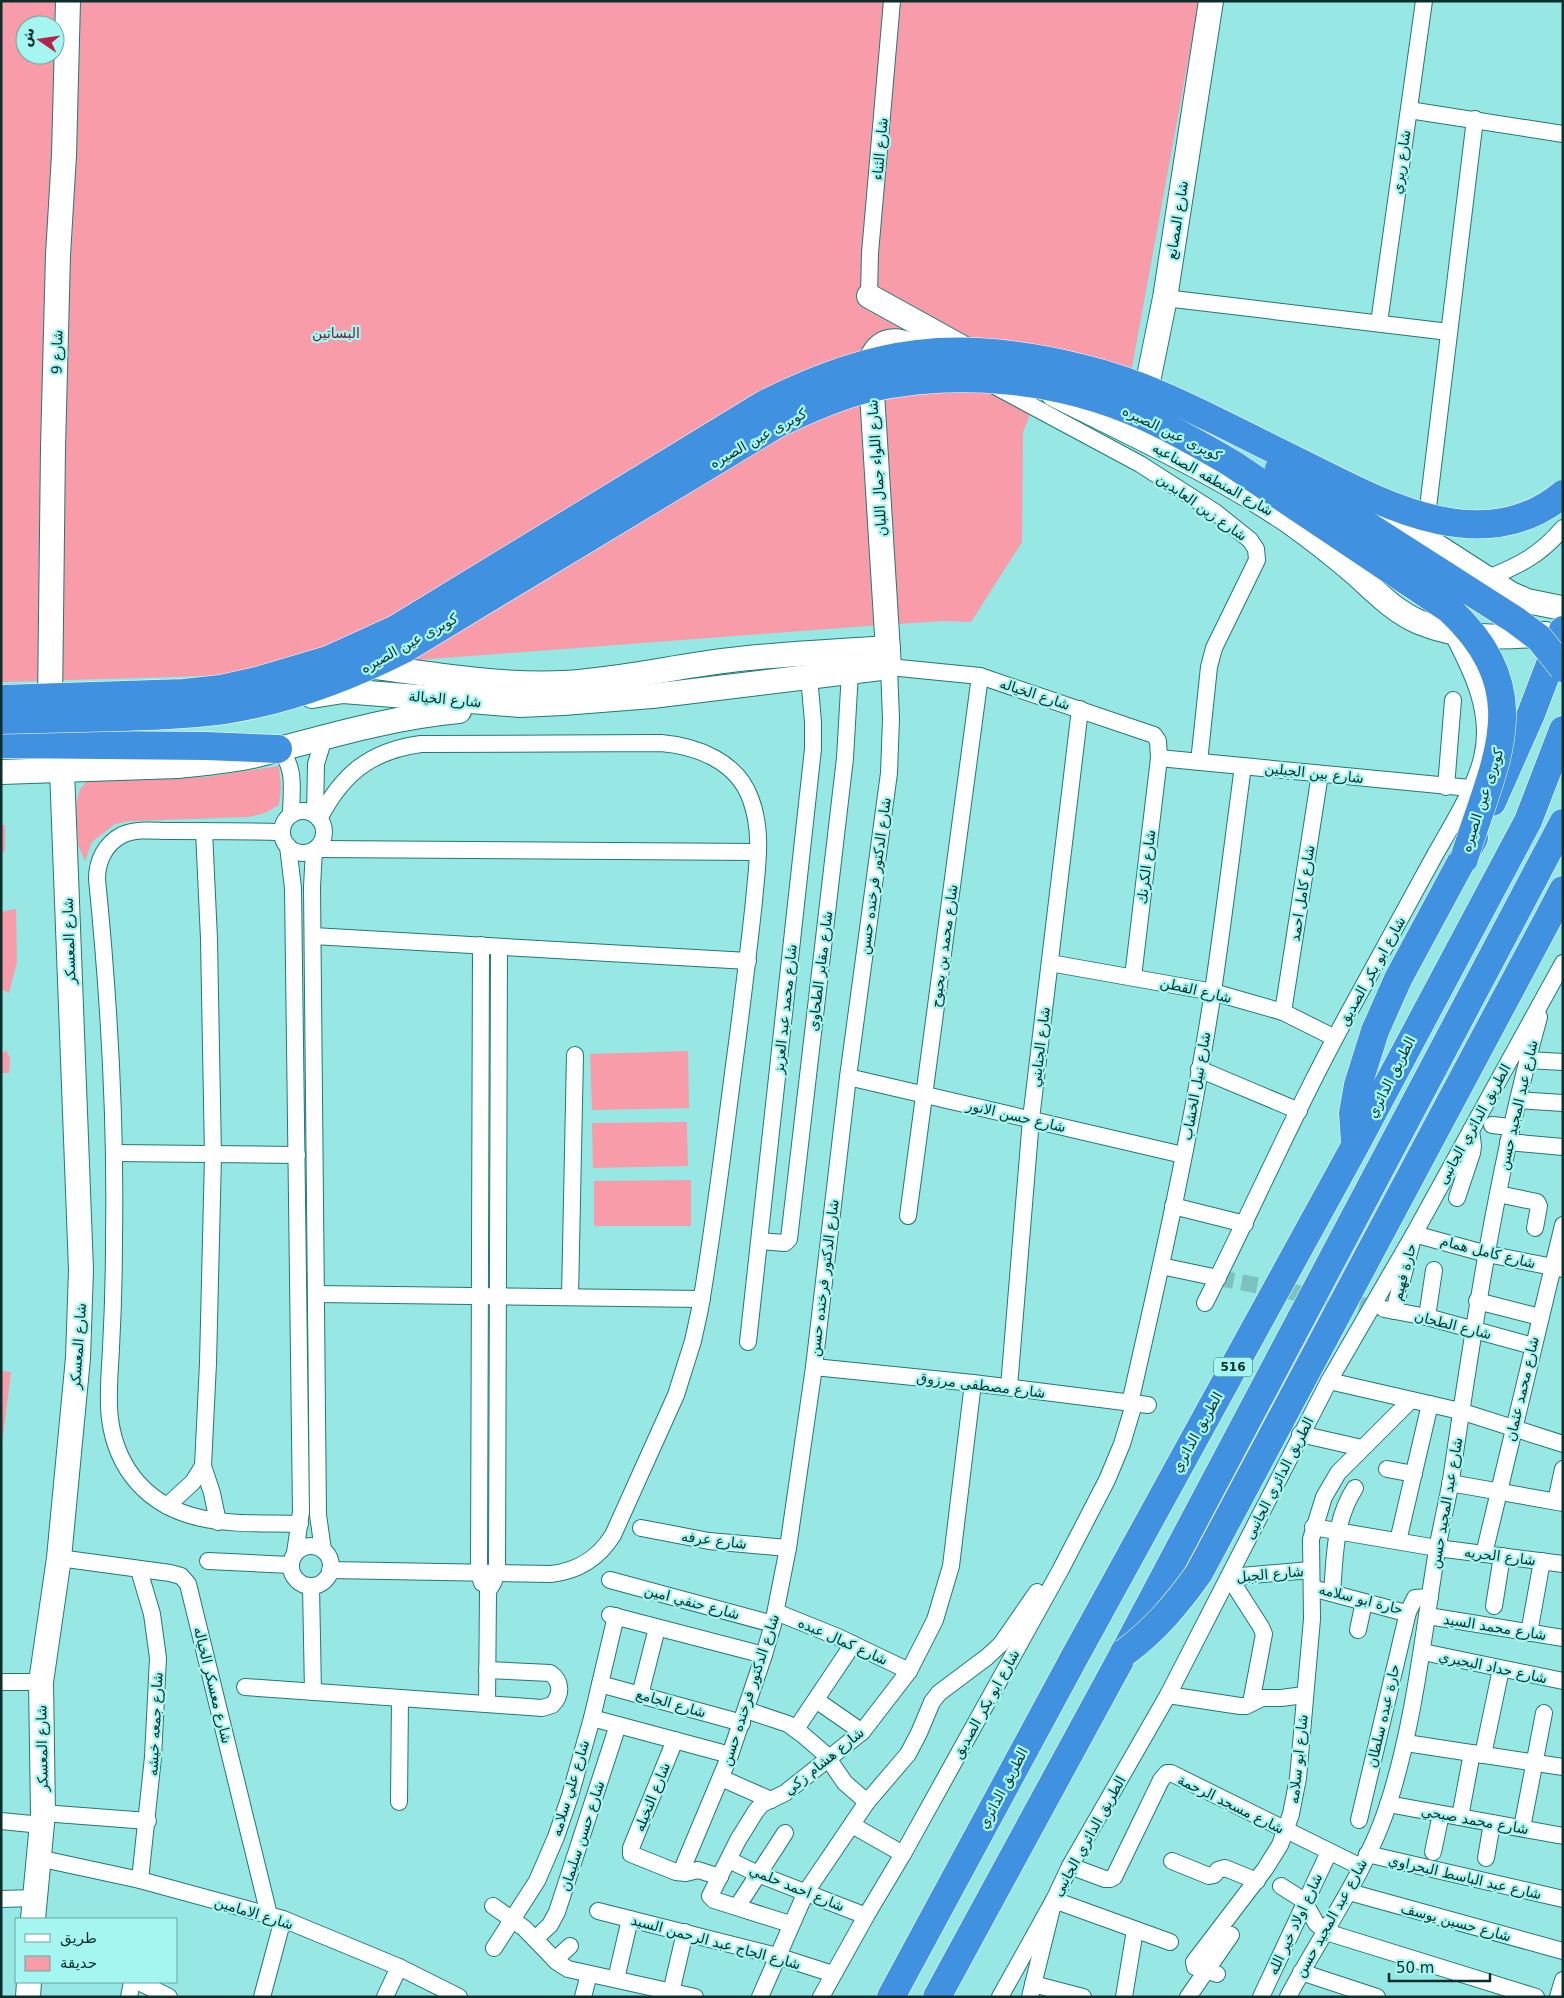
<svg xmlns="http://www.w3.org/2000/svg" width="1564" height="1998" font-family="'DejaVu Sans',Cairo,sans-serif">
<rect width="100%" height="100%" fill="#97e8e4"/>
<g fill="#f79ca8" fill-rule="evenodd">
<path d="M1 1H1199L1125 406 1048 369 1023 432 1022 542 971 622 945 621 881 625 206 676 1 682ZM25 25H55V55H25Z"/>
<path d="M279 766 281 788 279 805 265 813 249 817 131 821 115 824 92 842 85 861 78 845 76 804 80 789 87 781 205 777Z"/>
<path d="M1 825H5V851L1 855Z"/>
<path d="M16 909 17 962 9 993 1 989V912Z"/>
<path d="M6 1050 10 1058 9 1073H1V1054Z"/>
<path d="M688 1051 689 1108 592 1110 590 1054Z"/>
<path d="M687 1122 688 1166 593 1168 592 1123Z"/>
<path d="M691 1180V1226H594V1181Z"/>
<path d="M1 1371 11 1372 1 1453Z"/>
</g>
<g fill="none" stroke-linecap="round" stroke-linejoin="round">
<path stroke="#7bc3bf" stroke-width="16" stroke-dasharray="16 8" stroke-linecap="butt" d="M1218 1278 1372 1307"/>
<defs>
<g id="street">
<path d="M1409 110 1563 134"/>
<path d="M869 296 870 253 892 1"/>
<path d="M1165 298 1449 332"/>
<path d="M1379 323 1424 1"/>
<path d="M991 384 1140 464 1215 512 1250 540 1256 549 1257 560 1214 648 1209 667 1199 762"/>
<path d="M1426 524 1475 119"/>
<path d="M1488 578C1520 565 1540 555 1563 528"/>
<path d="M278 749C297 766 291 792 291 815"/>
<path d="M1159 758 1470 788"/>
<path d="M1446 787 1453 700"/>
<circle cx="303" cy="832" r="21"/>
<path d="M315 815 316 764 324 738"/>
<path d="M319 819C342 774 370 751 421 744L661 743C698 746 738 762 751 800 763 833 757 866 754 901 749 948 743 996 737 1043 725 1132 715 1221 700 1309L693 1341 676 1395 613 1535C598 1559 578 1571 551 1574L330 1570"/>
<path d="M204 831 209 939 213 1156 208 1363 203 1466 212 1493 218 1522"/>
<path d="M282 832C245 831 208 831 171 831 155 831 137 828 122 835 105 844 97 861 97 879 109 999 116 1118 114 1238 114 1274 113 1311 111 1348 110 1371 107 1396 110 1419 113 1442 122 1465 138 1483 180 1530 244 1522 300 1524"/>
<path d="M288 846 293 888 301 1512 295 1553"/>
<path d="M316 849 758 852"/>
<path d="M314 850 312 887 318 1515 323 1550"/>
<path d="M313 936 748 961"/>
<path d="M481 945 479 1573 482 1583"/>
<path d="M1050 963 1213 992 1283 1012 1335 1038"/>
<path d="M1283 1012 1320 774"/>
<path d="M1527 1060 1563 1062"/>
<path d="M1199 1069 1299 1111"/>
<path d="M848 1077 1183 1155"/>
<path d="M1518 1100 1563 1103"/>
<path d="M1492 1125 1511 1127"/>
<path d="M1508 1142 1563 1147"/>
<path d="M114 1153 297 1155"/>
<path d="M1498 1194 1537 1202 1539 1206 1535 1228"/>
<path d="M1457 1198 1472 1153 1473 1146 1471 1130"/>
<path d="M1173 1206 1245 1224"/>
<path d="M908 1216 980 676"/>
<path d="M760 1241 785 1243 789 1239 845 758 850 672"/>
<path d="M1161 1266 1218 1278"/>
<path d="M316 1294 702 1299"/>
<path d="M570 1297 575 1055"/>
<path d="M1477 1301 1540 1317"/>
<path d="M1205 1303C1255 1204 1299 1102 1353 1005 1380 955 1408 904 1436 853 1452 825 1474 790 1482 758 1493 713 1472 671 1452 633"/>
<path d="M1384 1309 1427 1317 1533 1346"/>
<path d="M1394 1311 1414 1234 1487 1254 1563 1269"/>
<path d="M1427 1317 1434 1270"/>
<path d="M748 1342 813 749V722L809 676"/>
<path d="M814 1367 973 1383 1148 1405"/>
<path d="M1329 1381 1460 1411 1563 1444"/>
<path d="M1009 1387 1031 1119 1080 709"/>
<path d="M1130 1403C1161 1267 1192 1130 1213 991 1224 916 1233 841 1243 766"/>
<path d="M1300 1434 1362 1448"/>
<path d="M1387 1469 1414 1474"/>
<path d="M1450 1483 1563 1503"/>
<path d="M1556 1501 1563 1469"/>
<path d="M167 1506 193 1482 203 1466"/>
<path d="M1313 1527 1437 1548 1563 1564"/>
<path d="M641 1528 709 1541 788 1548"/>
<path d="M1398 1541 1430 1404"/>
<circle cx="311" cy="1566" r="20"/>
<path d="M1484 1554 1563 1225"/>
<path d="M59 1558 170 1573 181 1576 188 1584 269 1915"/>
<path d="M208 1561 290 1565"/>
<path d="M139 1570 152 1614 158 1658 153 1757 140 1880"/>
<path d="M610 1580 773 1624"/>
<path d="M311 1586 313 1692"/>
<path d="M1312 1588 1402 1612H1408L1415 1598 1430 1597"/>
<path d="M1332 1593C1335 1557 1334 1520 1355 1488"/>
<path d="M1494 1606 1502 1556"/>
<path d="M776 1612 838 1637 909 1671"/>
<path d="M610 1615 764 1655"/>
<path d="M1428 1616 1563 1638"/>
<path d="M1358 1630 1364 1602"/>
<path d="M1529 1633 1542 1561"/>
<path d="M1423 1652 1563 1681"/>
<path d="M1 1682H41"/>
<path d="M600 1684 742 1723"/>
<path d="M245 1687 542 1708 552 1705C562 1695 562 1681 550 1673L487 1670"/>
<path d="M640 1695 657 1628"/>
<path d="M1168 1695 1240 1706H1246L1262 1698H1281L1304 1695"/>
<path d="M816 1700 862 1732"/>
<path d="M1251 1703 1264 1634 1261 1627 1229 1577 1311 1570"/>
<path d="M487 1704 488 1591 493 1583 497 1573 499 947"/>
<path d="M746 1710 788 1724 803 1735 825 1754 845 1783 867 1802"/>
<path d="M592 1718 730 1755"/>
<path d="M796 1729 853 1644"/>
<path d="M675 1740 631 1848V1854L676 1872 686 1873 698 1870 720 1877"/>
<path d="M1406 1743 1563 1767"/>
<path d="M1483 1755 1501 1669"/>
<path d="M721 1778 771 1800"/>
<path d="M399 1802 400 1698"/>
<path d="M1388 1804 1563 1836"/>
<path d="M43 1813 148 1821"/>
<path d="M1460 1817 1472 1753"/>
<path d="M1359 1820 1408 1612"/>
<path d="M1 1821 42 1825"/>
<path d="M852 1825 903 1854"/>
<path d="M1522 1828 1544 1713"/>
<path d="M1433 1852 1441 1814"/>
<path d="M1367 1854 1563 1899"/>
<path d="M38 1858 140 1880 283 1919 399 1967 459 1997"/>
<path d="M1486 1858 1492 1823"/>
<path d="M729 1860 758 1874 866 1916"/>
<path d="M1172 1861 1209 1876 1214 1875 1218 1870 1225 1868 1257 1881"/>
<path d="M1070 1866 1105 1879H1110L1114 1877 1161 1780 1167 1773H1171L1361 1867"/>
<path d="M681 1872 730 1755 764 1655 773 1624 788 1548 814 1367 848 1077 889 773 891 719 889 667 980 676 1154 735 1158 741 1159 758 1133 977"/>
<path d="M1281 1886 1303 1900 1316 1923 1326 1932 1536 1997"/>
<path d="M1349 1892 1563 1951"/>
<path d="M1 1899 35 1898"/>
<path d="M493 1906 524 1928 557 1962 568 1969 695 1997"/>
<path d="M737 1907 785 1833"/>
<path d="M598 1911 777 1956 833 1974"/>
<path d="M790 1924 714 1900 710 1896 738 1840 756 1811 762 1804 785 1793 862 1732 909 1671 935 1620 951 1566 973 1383"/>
<path d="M535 1939 550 1925 557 1912 618 1725"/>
<path d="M494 1948 537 1881 556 1837 570 1796 592 1718 616 1616"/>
<path d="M555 1960 570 1946"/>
<path d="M1301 1972 1377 1997"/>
<path d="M1217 1974 1195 1967 1194 1962 1265 1869 1280 1845 1291 1814 1298 1778 1312 1619 1311 1539 1324 1497 1338 1473 1411 1400"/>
<path d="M616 1979 630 1919"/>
<path d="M139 1982 169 1997"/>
<path d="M1033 1984 1083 1997"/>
<path d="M129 1997 132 1982"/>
<path d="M262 1997 283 1919"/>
<path d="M385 1997 399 1967"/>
<path d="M583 1997 589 1974"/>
<path d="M670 1997 685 1932"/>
<path d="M760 1997 806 1892 867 1802 908 1754 919 1733 932 1702 939 1693 987 1657 1001 1644 1037 1592"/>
<path d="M821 1997 866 1916 903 1854 1061 1569 1107 1480 1122 1444 1134 1404"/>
<path d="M1000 1997 1054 1900 1070 1866 1168 1695 1329 1381 1414 1234 1563 963"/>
<path d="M1030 1997 1054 1900 1170 1942"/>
<path d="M1124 1997 1135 1930"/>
<path d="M1188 1997 1231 1935"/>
<path d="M1261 1997 1329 1852"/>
<path d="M1288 1997C1322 1932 1367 1872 1389 1802 1415 1719 1423 1635 1437 1550 1441 1527 1447 1503 1451 1480 1474 1324 1497 1169 1539 1017"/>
<path d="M1558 1997 1563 1980"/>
</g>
<g id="secondary">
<path d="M869 296 972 353"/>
<path d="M1053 394C1132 434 1214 471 1287 520 1311 537 1334 555 1356 574 1376 592 1394 611 1419 622 1460 639 1502 638 1546 634"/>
<path d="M1143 406 1165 298 1211 1"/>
<path d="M1362 504 1424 538 1511 594 1527 601 1562 608"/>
<path d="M363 668 376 667C438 675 501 686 564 683 618 680 669 668 722 661 777 654 832 652 888 648"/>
<path d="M312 696 343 691 520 705 563 703 652 696 889 667 870 361C884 328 909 344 932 355"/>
<path d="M50 703 53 448 58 255 64 155 68 1"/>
<path d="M1 772 178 766C206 763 234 761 261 754 326 737 392 717 459 711"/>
<path d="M33 1919 43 1813 41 1682 59 1558 78 1358 81 1270 62 770"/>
<path d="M28 1997 29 1982"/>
</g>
<g id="highway">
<path d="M1 744 206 746 278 749"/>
<path d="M1492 802 1531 714 1563 630"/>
<path d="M1550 915 1563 890"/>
<path d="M1355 1143 1353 1113 1358 1085 1375 1031 1398 979 1474 838"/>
<path d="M891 1997 1074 1658 1355 1146 1528 821 1563 730"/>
<path d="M937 1997 1124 1653 1563 823"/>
</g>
</defs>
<use href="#street" stroke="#227875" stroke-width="18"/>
<use href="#secondary" stroke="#227875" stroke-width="26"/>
<use href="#highway" stroke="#fff" stroke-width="29"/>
<use href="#street" stroke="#fff" stroke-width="16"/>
<use href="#secondary" stroke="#fff" stroke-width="24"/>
<use href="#highway" stroke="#4191e1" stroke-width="28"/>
<defs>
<g id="highway-bridge">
<path d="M1279 469 1515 620 1539 638 1563 668"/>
<path d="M1 699 184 693 221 689 257 681 328 660 396 629 763 405C874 348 959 338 1081 368 1153 385 1219 423 1285 455 1368 495 1477 565 1563 494"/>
<path d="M1 720C42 719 82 718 123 717 157 716 191 715 225 710 288 700 347 678 404 649L775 425C806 410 837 396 870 388 960 369 1057 378 1141 415 1172 429 1202 446 1231 463L1449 609C1539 693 1494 761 1464 859"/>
<path d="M1124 1653C1155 1630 1177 1604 1199 1573L1550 915"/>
</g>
</defs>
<use href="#highway-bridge" stroke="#fff" stroke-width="29" stroke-linecap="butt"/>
<use href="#highway-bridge" stroke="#4191e1" stroke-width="28"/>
</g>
<g text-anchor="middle" stroke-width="4.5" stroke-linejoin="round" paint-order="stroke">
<rect fill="#a5f6f1" stroke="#396a68" stroke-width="1" x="1214" y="1357.5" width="38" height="19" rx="4"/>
<g font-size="12" font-weight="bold" fill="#0b2e2d">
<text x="1233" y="1371">516</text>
</g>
<g font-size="14" fill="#0b2e2d" stroke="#a5f6f1">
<text transform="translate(880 149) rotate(-85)" y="5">شارع الثناء</text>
<text transform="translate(1401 162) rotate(-82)" y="5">شارع ريري</text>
<text transform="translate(1177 220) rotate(-81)" y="5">شارع المصانع</text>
<text transform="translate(57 352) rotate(-89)" y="5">شارع 9</text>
<text transform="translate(1172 433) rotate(26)" y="5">كوبرى عين الصيره</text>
<text transform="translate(758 438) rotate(-29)" y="5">كوبرى عين الصيره</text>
<text transform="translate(877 468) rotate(-94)" y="5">شارع اللواء جمال اللبان</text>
<text transform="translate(1213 479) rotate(29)" y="5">شارع المنطقه الصناعيه</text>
<text transform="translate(1202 507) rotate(35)" y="5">شارع زين العابدين</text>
<text transform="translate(409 643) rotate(-29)" y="5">كوبرى عين الصيره</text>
<text transform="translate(1035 694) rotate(18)" y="5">شارع الخياله</text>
<text transform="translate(445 699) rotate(5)" y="5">شارع الخيالة</text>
<text transform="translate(1314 773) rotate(6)" y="5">شارع بين الجبلين</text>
<text transform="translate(1482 800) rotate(-72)" y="5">كوبرى عين الصيره</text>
<text transform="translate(1146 867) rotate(-83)" y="5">شارع الكرنك</text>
<text transform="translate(875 876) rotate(-82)" y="5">شارع الدكتور فرخنده حسن</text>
<text transform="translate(1302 893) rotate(-81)" y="5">شارع كامل احمد</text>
<text transform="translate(69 941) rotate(-92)" y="5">شارع المعسكر</text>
<text transform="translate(944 946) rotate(-82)" y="5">شارع محمد بن بحبوح</text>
<text transform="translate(820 971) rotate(-83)" y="5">شارع مقابر الطحاوى</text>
<text transform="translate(1372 971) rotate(-61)" y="5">شارع ابو بكر الصديق</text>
<text transform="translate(1196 990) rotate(13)" y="5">شارع القطن</text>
<text transform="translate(785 1009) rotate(-84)" y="5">شارع محمد عبد العزيز</text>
<text transform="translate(1040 1047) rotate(-83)" y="5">شارع الجنايني</text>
<text transform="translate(1391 1077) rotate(-63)" y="5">الطريق الدائري</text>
<text transform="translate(1196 1086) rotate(-80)" y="5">شارع نبيل الخشاب</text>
<text transform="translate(1518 1105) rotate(-77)" y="5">شارع عبد المجيد حسن</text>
<text transform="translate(1016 1116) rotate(13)" y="5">شارع حسن الانور</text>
<text transform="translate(1474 1124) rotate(-61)" y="5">الطريق الدائري الجانبى</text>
<text transform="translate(1488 1252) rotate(14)" y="5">شارع كامل همام</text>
<text transform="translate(1404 1272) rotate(-75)" y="5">حارة فهيم</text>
<text transform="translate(824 1278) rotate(-83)" y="5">شارع الدكتور فرخنده حسن</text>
<text transform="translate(1453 1325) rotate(14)" y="5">شارع الطحان</text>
<text transform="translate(78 1346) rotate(-86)" y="5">شارع المعسكر</text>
<text transform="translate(981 1385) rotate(7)" y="5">شارع مصطفى مرزوق</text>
<text transform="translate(1522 1389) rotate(-77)" y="5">شارع محمد عثمان</text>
<text transform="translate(1197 1432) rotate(-61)" y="5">الطريق الدائري</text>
<text transform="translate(1279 1478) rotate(-63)" y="5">الطريق الدائري الجانبى</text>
<text transform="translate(1446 1503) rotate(-80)" y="5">شارع عبد المجيد حسن</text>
<text transform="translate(714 1540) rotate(7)" y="5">شارع عرفه</text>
<text transform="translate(1500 1556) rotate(7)" y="5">شارع الحريه</text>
<text transform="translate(1270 1574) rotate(-5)" y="5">شارع الجبل</text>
<text transform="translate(1361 1599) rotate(14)" y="5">حارة ابو سلامه</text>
<text transform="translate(692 1602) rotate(15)" y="5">شارع حنفي امين</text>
<text transform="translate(1495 1627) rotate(9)" y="5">شارع محمد السيد</text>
<text transform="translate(843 1641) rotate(24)" y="5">شارع كمال عبده</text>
<text transform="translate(1493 1667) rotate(12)" y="5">شارع حداد البحيري</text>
<text transform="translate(213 1685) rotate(76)" y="5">شارع معسكر الخياله</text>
<text transform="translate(750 1690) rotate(-72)" y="5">شارع الدكتور فرخنده حسن</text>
<text transform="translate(671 1703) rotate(16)" y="5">شارع الجامع</text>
<text transform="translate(986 1704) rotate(-61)" y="5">شارع ابو بكر الصديق</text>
<text transform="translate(1383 1716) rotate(-77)" y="5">حارة عبده سلطان</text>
<text transform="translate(155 1724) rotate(-87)" y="5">شارع جمعه خيشه</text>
<text transform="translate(42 1748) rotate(-91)" y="5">شارع المعسكر</text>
<text transform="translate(1298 1759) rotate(-84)" y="5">شارع ابو سلامه</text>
<text transform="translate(824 1761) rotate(-39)" y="5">شارع هشام زكي</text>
<text transform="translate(570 1788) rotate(-73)" y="5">شارع علي سلامه</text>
<text transform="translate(1003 1788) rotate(-62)" y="5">الطريق الدائري</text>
<text transform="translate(652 1797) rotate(-68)" y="5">شارع النخيله</text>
<text transform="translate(1231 1804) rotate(26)" y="5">شارع مسجد الرحمة</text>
<text transform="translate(1475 1820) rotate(10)" y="5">شارع محمد صبحي</text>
<text transform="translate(582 1836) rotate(-72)" y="5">شارع حسن سليمان</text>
<text transform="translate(1089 1836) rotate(-61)" y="5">الطريق الدائري الجانبى</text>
<text transform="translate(1465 1877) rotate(13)" y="5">شارع عبد الباسط البحراوي</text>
<text transform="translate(797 1888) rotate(22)" y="5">شارع احمد حلمي</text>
<text transform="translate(254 1913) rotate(17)" y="5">شارع الامامين</text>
<text transform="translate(1331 1918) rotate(-61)" y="5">شارع عبد المجيد حسن</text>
<text transform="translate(1456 1922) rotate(15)" y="5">شارع حسين يوسف</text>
<text transform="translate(1295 1924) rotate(-65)" y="5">شارع اولاد خير الله</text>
<text transform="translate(716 1942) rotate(15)" y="5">شارع الحاج عبد الرحمن السيد</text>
</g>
<g font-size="14" fill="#7a1932" stroke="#a5f6f1">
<text x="336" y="338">البساتين</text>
</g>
</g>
<rect width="1564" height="1998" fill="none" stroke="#0b2e2d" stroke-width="5"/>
<rect x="15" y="1918" width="162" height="65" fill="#a5f6f1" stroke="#67a6a3"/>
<rect x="25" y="1934" width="25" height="8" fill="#ffffff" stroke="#67a6a3"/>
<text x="60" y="1943" font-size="15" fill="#0b2e2d">طريق</text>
<rect x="25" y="1956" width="25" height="15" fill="#f79ca8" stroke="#67a6a3"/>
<text x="60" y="1968" font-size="15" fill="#0b2e2d">حديقة</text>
<g transform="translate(40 40) rotate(283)"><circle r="24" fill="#a5f6f1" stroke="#67a6a3"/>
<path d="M0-4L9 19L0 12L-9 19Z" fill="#b5244b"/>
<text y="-8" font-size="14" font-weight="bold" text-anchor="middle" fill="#0b2e2d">ش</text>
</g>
<path d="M1389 1973v8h101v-8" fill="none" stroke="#0b2e2d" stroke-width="2.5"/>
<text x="1396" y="1973" font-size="15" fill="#0b2e2d" stroke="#a5f6f1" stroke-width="4" paint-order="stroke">50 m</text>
</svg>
